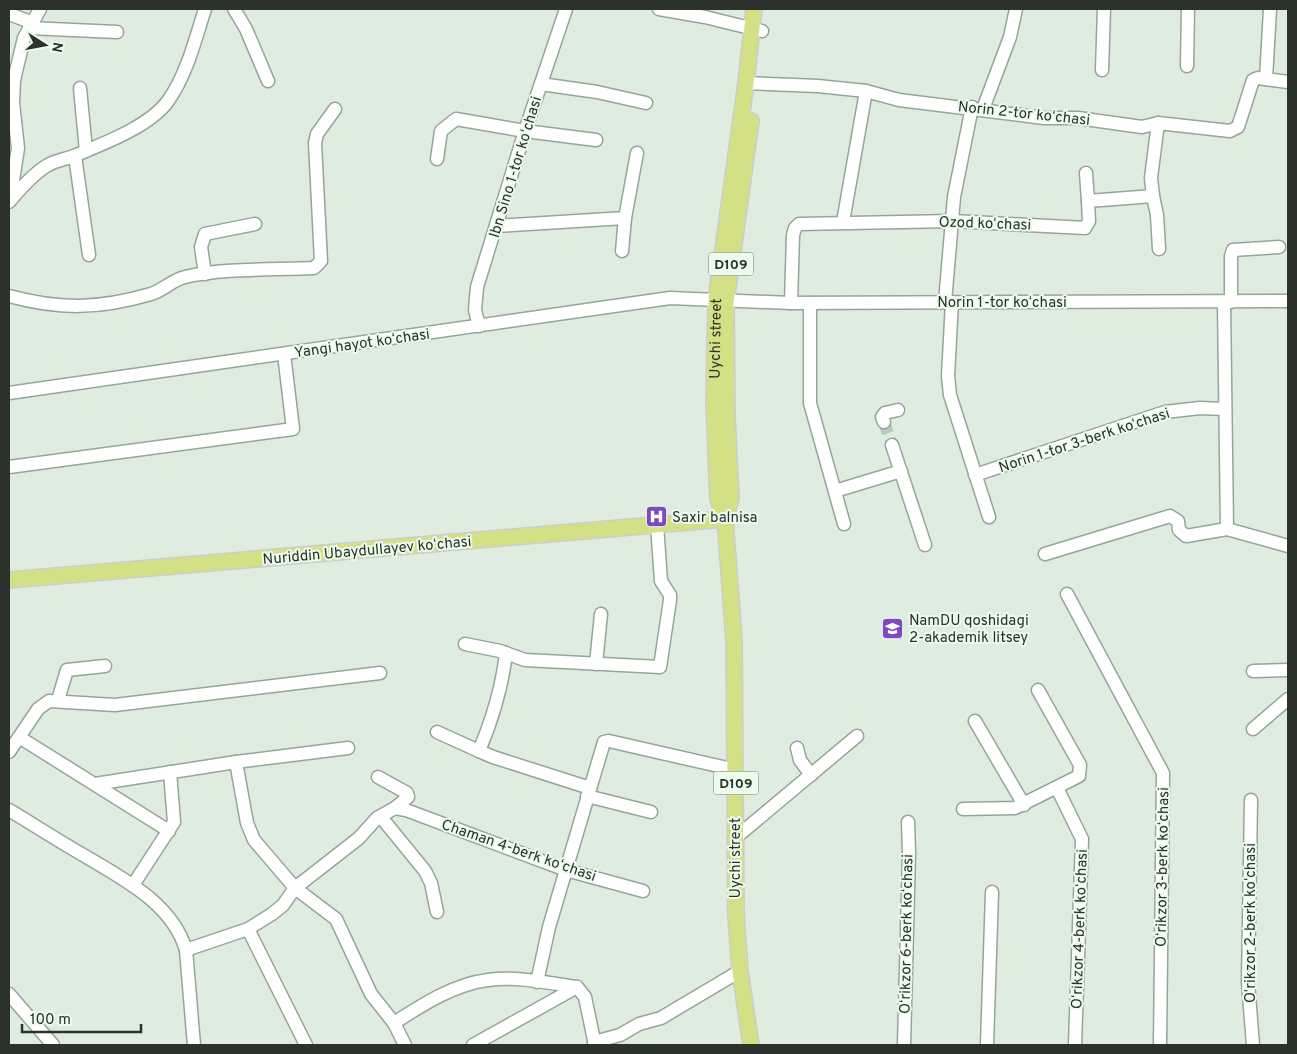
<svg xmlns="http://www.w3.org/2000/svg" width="1297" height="1054" font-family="Overpass,sans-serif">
<rect width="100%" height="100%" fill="#deeddf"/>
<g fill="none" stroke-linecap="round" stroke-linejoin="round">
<path stroke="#bac7bb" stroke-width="12" stroke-dasharray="12 6" stroke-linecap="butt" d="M884 422 892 445"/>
<defs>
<g id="minor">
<path d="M234 9 246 29 268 81"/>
<path d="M659 9 705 17 762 31"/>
<path d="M9 14 31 22"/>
<path d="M29 28 117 32"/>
<path d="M1187 66 1188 9"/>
<path d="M1102 70 1104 9"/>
<path d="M1266 79 1270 9"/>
<path d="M746 83 818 86 866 91 899 100 1044 118H1078L1142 127 1158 123 1230 131 1238 127 1253 80 1258 78 1288 82"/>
<path d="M541 84 597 92 646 103"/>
<path d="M80 88 86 151"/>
<path d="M983 109 1010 37 1016 9"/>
<path d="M75 156 89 255"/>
<path d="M437 159 441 131 456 119 525 131 596 140"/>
<path d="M1086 173 1088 201"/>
<path d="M1153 196 1157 215 1159 249"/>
<path d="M10 200 18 148 13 103 14 80 24 38 40 9"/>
<path d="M9 202C19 190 34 173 48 165 57 160 67 159 76 155 105 143 150 126 168 101 187 74 195 40 205 9"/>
<path d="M843 222 866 91"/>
<path d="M496 226 625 218 637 153"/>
<path d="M622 251 625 218"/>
<path d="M205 274 201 247 205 234 255 224"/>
<path d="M9 296C61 310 99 309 151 294 164 290 172 280 185 277 223 268 274 270 314 268L321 261 315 143 317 134 335 109"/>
<path d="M945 302 954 197 972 107"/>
<path d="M952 302 948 376 950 395 989 517"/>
<path d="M1231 302V256L1233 250 1279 247"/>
<path d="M791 303 793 235 795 228 799 224 952 221 1085 228 1089 221 1088 201 1153 196 1151 178 1158 123"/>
<path d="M810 303V403L844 524"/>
<path d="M1224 303 1227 529"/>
<path d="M479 326 475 310 477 287 525 131 566 9"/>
<path d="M9 393 670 298 791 303 1288 301"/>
<path d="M884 422 882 417 885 413 898 410"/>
<path d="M892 445 925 545"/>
<path d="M9 467 293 429 284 354"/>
<path d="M975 475 1165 412 1200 408 1224 409"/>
<path d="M835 491 901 471"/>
<path d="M1045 554 1170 516 1178 521 1179 530 1186 536 1227 529 1288 546"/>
<path d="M1067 594 1163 773 1160 1045"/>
<path d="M465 644 500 651 525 660 660 667 670 600V595L661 581 657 525"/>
<path d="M506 653C502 688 493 718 479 751L493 757 590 788"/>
<path d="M596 664 601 614"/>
<path d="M1253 671 1288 670"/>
<path d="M58 700 67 670 105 666"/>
<path d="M975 721 1024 805"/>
<path d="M1253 729 1288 699"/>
<path d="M437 732 479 751"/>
<path d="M19 737 169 831"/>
<path d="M797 748 800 760 811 775"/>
<path d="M9 752 38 709 49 701 115 705 380 673"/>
<path d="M236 762 247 823 254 840 295 888 336 919 371 994 394 1023 405 1045"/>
<path d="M378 777 407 793 408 797 395 808"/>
<path d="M95 784 236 762 348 748"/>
<path d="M1057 788 1082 839 1075 1045"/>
<path d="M587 796 651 812"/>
<path d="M1251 800 1248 982 1253 1045"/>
<path d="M963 809 1015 808 1079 776 1080 765 1038 690"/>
<path d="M9 810C34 825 59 841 85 856 123 879 172 903 186 950L194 1045"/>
<path d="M381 817 425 871 431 883 437 912"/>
<path d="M734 839 857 736"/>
<path d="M133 885 174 822 170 772"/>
<path d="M248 929 306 1045"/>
<path d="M186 950 248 929 272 914 283 905 295 888 359 838 377 818 395 808 406 810 566 870 643 891"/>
<path d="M537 982 549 927 604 742 609 741 736 770"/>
<path d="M9 994 53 1045"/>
<path d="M394 1023C422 1005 454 984 488 980 517 976 549 983 577 987"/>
<path d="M594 1042 620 1035 639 1024 661 1018 740 971"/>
<path d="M473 1045 577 987 585 997 595 1045"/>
<path d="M904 1045 909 853 908 822"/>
<path d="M987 1045 992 892"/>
</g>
<g id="major">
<path d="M725 519 731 498 727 417 726 302 751 121"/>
<path d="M9 580 725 519"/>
<path id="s1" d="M751 1045 740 971 736 916 734 640 725 519 718 499 714 403 716 300 746 83 754 9"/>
</g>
</defs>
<use href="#minor" stroke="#97a598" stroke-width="15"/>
<use href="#major" stroke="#cccecc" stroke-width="18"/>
<use href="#minor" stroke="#fff" stroke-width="12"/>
<use href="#major" stroke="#d4e086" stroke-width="15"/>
</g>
<defs>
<symbol id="hospital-square" viewBox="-11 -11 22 22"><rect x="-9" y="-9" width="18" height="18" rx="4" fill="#7d48c0" stroke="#ebfbec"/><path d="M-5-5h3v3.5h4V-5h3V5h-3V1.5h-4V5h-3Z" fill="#fff"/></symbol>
<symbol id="university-square" viewBox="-11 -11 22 22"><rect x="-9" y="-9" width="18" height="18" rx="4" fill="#7d48c0" stroke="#ebfbec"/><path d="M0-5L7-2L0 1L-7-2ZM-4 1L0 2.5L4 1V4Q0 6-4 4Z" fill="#fff"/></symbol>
</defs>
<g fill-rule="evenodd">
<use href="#hospital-square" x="644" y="504" width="25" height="25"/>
<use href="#university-square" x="880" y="616" width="25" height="25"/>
</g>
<g text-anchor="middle" stroke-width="4" stroke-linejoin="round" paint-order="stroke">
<g fill="#ebfbec" stroke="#656e65" stroke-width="1">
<rect x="708.5" y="252.5" width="45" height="23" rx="4"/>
<rect x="713.5" y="771.5" width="45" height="23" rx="4"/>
</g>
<g font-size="14" font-weight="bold" fill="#2b312b">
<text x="731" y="269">D109</text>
<text x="736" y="788">D109</text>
</g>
<g font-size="15" fill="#2b312b" stroke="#ebfbec">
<text transform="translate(1024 113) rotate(6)" y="5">Norin 2-tor koʻchasi</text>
<text transform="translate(515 167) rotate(-73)" y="5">Ibn Sino 1-tor koʻchasi</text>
<text transform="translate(985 223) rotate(2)" y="5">Ozod koʻchasi</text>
<text x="1002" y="307">Norin 1-tor koʻchasi</text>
<text dy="5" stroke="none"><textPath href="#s1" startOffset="709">Uychi street</textPath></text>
<text transform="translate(362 343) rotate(-8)" y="5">Yangi hayot koʻchasi</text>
<text transform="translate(1084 440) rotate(-18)" y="5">Norin 1-tor 3-berk koʻchasi</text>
<text transform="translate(367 550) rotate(-5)" y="5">Nuriddin Ubaydullayev koʻchasi</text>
<text transform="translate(519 850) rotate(19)" y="5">Chaman 4-berk koʻchasi</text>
<text transform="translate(735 858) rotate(-90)" y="5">Uychi street</text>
<text transform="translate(1162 867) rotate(-89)" y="5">Oʻrikzor 3-berk koʻchasi</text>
<text transform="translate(1250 923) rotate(-90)" y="5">Oʻrikzor 2-berk koʻchasi</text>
<text transform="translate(1079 929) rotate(-88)" y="5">Oʻrikzor 4-berk koʻchasi</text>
<text transform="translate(906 934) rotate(-89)" y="5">Oʻrikzor 6-berk koʻchasi</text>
</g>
<g font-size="15" fill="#2b312b" stroke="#ebfbec" text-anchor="start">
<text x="672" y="522">Saxir balnisa</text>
<text x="909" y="625">NamDU qoshidagi<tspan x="909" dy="17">2-akademik litsey</tspan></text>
</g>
</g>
<rect width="1297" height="1054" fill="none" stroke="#2b312b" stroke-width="20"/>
<g transform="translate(45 45) rotate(101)" stroke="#ebfbec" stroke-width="4" paint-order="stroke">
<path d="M0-4L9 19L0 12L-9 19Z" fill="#2b312b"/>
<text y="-8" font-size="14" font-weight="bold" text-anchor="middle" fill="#2b312b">N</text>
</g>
<path d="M22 1024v8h119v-8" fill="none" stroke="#2b312b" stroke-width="2.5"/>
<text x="30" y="1024" font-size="15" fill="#2b312b" stroke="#ebfbec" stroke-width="4" paint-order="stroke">100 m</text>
</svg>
